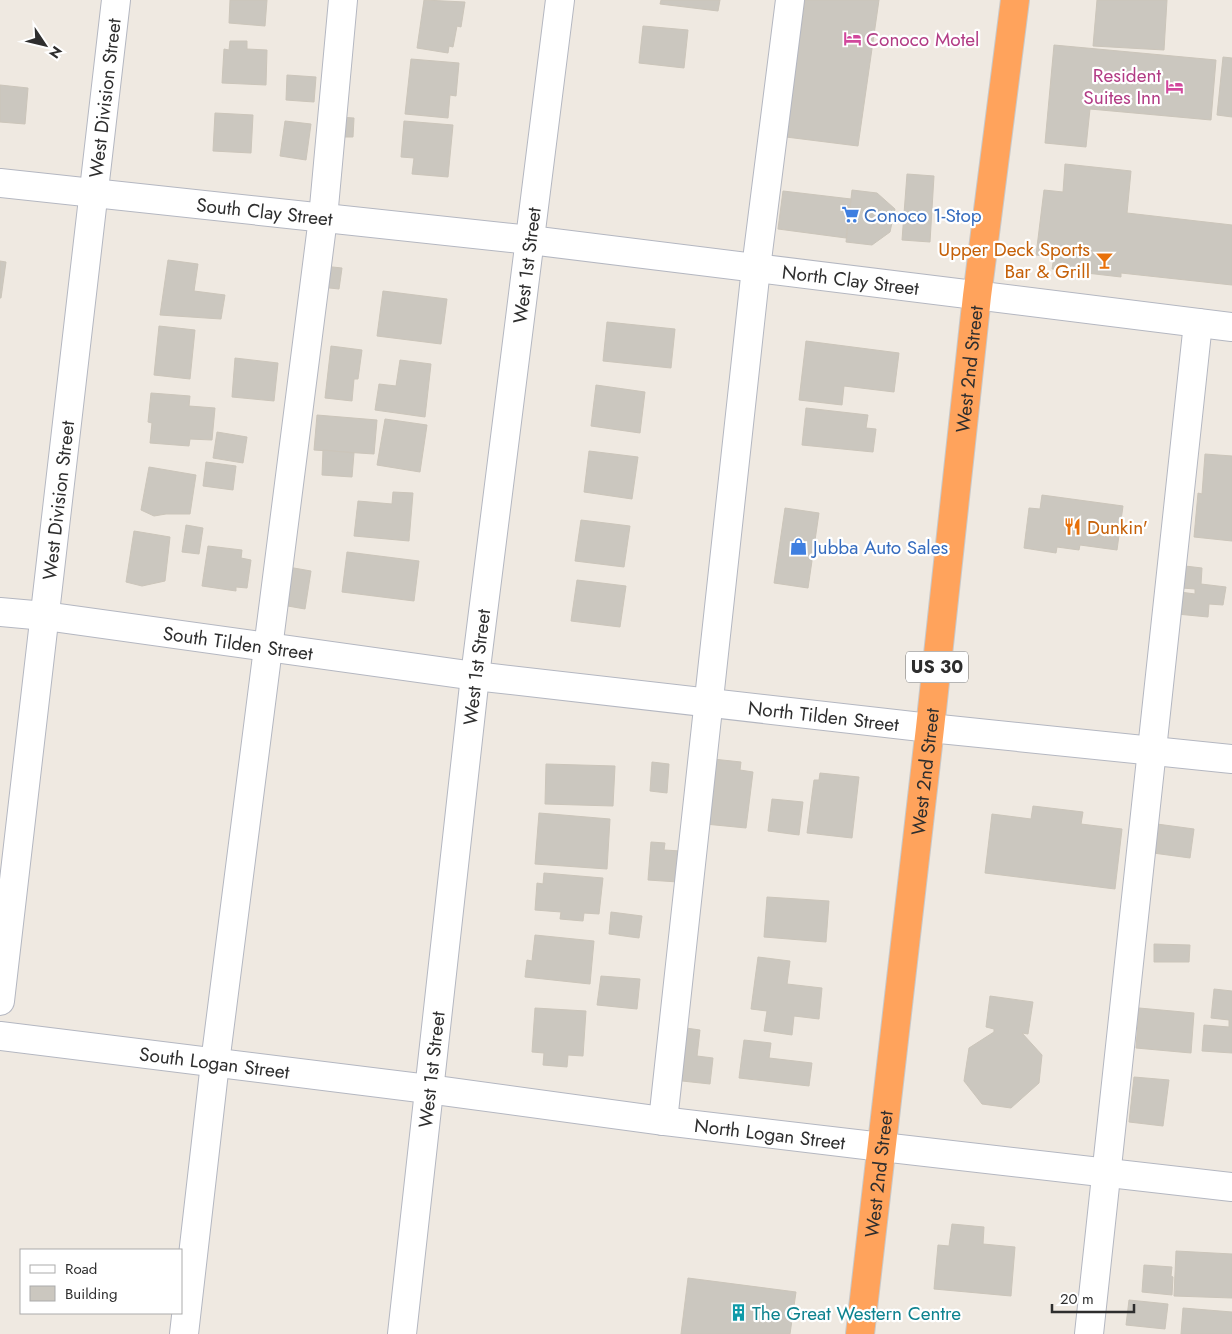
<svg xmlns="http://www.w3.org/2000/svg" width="1232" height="1334" font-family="Jost,sans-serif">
<rect width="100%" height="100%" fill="#efe9e1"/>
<g fill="#cbc7bf" stroke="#cbc5ba">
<path d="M230 0H267L265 26 229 23Z"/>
<path d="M424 0 465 2 461 27 457 26 453 47 449 46 448 53 417 48Z"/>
<path d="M661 0H720L718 11 660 4Z"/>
<path d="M805 0H879L858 146 786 137Z"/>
<path d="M1097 0H1167L1164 50 1093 46Z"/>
<path d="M643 26 688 30 684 68 639 63Z"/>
<path d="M230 41H247V49L267 50 266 85 222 83 224 49 229 50Z"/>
<path d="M1054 45 1216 60 1211 120 1090 109 1086 147 1045 143Z"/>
<path d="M1223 57 1232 58V117L1217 115Z"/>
<path d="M411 59 459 63 456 96 450 95 448 118 405 114Z"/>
<path d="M287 75 316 77 314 102 286 100Z"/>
<path d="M0 85 28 88 25 124 0 122Z"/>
<path d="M215 113 253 115 251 153 213 151Z"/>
<path d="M338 117 354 118 353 137H338Z"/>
<path d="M285 121 311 124 306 160 280 156Z"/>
<path d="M404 121 453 125 448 177 412 174 414 158 401 157Z"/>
<path d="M1065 164 1131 171 1127 213 1232 225V285L1121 273V277L1052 269 1054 257 1036 255 1044 190 1063 192Z"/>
<path d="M907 174 934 176 930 242 902 240Z"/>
<path d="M852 190 877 193 895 209 890 232 872 245 846 242Z"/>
<path d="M783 191 851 199 846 238 778 229Z"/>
<path d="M168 260 198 264 194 291 225 295 221 319 160 315Z"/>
<path d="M0 261 6 262 1 298H0Z"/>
<path d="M323 266 342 268 339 289 320 287Z"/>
<path d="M383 291 447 299 441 344 377 336Z"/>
<path d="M607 322 675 329 671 368 603 361Z"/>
<path d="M159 326 195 330 190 379 154 375Z"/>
<path d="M806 341 899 353 894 392 844 386 842 405 799 400Z"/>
<path d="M331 346 362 350 358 379H354L352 401 325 398Z"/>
<path d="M235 358 278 363 274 401 232 397Z"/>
<path d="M400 360 431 364 425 417 375 410 379 384 396 386Z"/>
<path d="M596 385 645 392 640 433 591 426Z"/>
<path d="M151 393 190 396 189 406 215 408 212 440 190 439 189 446 150 443 152 423 148 422Z"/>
<path d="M806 408 868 415 866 428 876 429 873 452 802 445Z"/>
<path d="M317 415 377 420 374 454 314 450Z"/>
<path d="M385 419 427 425 420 472 377 465Z"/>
<path d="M217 432 247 437 243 463 213 458Z"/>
<path d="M323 450 354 453 352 477 322 475Z"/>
<path d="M589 451 638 457 632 499 584 492Z"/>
<path d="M1205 454 1232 456V541L1194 537 1198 493 1202 494Z"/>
<path d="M206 462 236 466 233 490 203 486Z"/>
<path d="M149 467 196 475 190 514H166L154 516 141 510Z"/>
<path d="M393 492 413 493 409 541 354 536 358 501 392 504Z"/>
<path d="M1042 495 1123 506 1117 550 1080 545 1079 550 1057 547 1056 553 1024 548 1029 508 1040 509Z"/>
<path d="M785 508 819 513 808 588 774 583Z"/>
<path d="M581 520 630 526 624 567 575 561Z"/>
<path d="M186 525 203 528 199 554 182 552Z"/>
<path d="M134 531 170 537 165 581 142 586 126 582Z"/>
<path d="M208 546 242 550 241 558 251 560 247 588 236 587V591L202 586Z"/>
<path d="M347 552 419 561 414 601 342 592Z"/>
<path d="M1185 566 1202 568 1201 584 1226 587 1223 605 1209 604 1208 617 1177 614 1180 592 1195 594V589L1182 588Z"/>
<path d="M288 567 311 571 305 609 282 605Z"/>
<path d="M577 580 626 586 620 627 571 621Z"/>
<path d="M713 759 741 762 740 770 753 772 746 828 705 824Z"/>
<path d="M652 762 669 764 667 793 650 791Z"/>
<path d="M546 764 615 766 613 806 545 804Z"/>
<path d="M820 773 859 777 852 838 807 833 814 780H819Z"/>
<path d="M772 799 803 802 799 835 768 831Z"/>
<path d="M1033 806 1083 812 1081 824 1122 829 1115 889 985 873 992 814 1031 819Z"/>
<path d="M539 813 610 819 607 869 535 864Z"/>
<path d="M1157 824 1194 829 1190 858 1153 853Z"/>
<path d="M651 842 665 843 664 850 681 851 678 882 648 880Z"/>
<path d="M544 873 603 878 599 914 584 913 583 921 560 919 561 912 535 910 537 883 543 884Z"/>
<path d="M767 897 829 901 826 942 764 937Z"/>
<path d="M611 912 642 916 639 938 609 934Z"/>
<path d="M535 935 594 941 590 984 525 977 527 960 532 961Z"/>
<path d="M1154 944 1190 945 1189 962H1154Z"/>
<path d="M758 957 790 961 787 984 822 988 819 1019 794 1016 792 1035 764 1031 767 1011 751 1009Z"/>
<path d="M601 976 640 979 637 1009 597 1005Z"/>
<path d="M1214 989 1232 991V1053L1202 1051 1204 1025 1229 1027V1020L1211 1018Z"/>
<path d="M990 996 1033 1002 1028 1034 1022 1033 1042 1055 1039 1083 1011 1108 982 1104 964 1081 969 1048 994 1032V1029L986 1027Z"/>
<path d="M535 1008 586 1011 583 1056 568 1055 567 1067 543 1065 544 1053 532 1052Z"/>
<path d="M1139 1008 1194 1013 1191 1053 1136 1048Z"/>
<path d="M679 1027 700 1030 697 1056 713 1058 710 1084 673 1080Z"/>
<path d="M744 1040 771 1043 769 1058 812 1063 809 1086 739 1078Z"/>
<path d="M1134 1077 1169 1080 1163 1126 1129 1122Z"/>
<path d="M952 1224 984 1227 983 1244 1015 1247 1011 1296 934 1289 938 1245 949 1246Z"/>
<path d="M1176 1251 1232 1254V1298L1174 1296Z"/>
<path d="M1144 1265 1172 1267 1171 1276 1173 1277 1172 1295 1142 1292Z"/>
<path d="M688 1278 796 1292 790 1334H681Z"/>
<path d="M1129 1300 1168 1304 1165 1329 1126 1325Z"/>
<path d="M1183 1308 1232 1312V1334H1181Z"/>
</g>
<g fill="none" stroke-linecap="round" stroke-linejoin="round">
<defs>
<g id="minor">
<path id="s1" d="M0 183 530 240 1232 327"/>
<path id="s2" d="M0 612 45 616 475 676 930 728 1232 759"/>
<path id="s3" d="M0 1001 116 0"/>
<path id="s4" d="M0 1036 428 1089 663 1121 882 1147 1232 1187"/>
<path d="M663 1121 756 268 790 0"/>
<path d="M184 1334 215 1063 323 218 343 0"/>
<path id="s5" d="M402 1334 475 676 560 0"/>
<path d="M1089 1334 1198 323"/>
</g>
<g id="highway">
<path id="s6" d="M860 1334 930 728 977 296 1015 0"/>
</g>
</defs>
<use href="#minor" stroke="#b4b7c1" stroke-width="30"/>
<use href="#highway" stroke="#c9c9c9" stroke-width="30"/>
<use href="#minor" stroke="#fff" stroke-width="28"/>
<use href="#highway" stroke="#ffa35c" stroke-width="28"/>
</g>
<defs>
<symbol id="hotel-bare" viewBox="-9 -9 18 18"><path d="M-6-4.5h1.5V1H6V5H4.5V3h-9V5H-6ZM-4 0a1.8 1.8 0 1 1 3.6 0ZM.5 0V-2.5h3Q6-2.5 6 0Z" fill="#d1479c" stroke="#fff" stroke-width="2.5" paint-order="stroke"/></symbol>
<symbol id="supermarket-bare" viewBox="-9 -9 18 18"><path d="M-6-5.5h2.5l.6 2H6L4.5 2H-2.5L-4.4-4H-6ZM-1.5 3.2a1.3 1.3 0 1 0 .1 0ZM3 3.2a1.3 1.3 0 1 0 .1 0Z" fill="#3f7fe0" stroke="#fff" stroke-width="2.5" paint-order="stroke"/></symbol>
<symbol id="bar-bare" viewBox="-9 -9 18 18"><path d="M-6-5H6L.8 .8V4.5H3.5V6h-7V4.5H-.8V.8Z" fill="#e8710a" stroke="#fff" stroke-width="2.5" paint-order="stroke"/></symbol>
<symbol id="restaurant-bare" viewBox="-9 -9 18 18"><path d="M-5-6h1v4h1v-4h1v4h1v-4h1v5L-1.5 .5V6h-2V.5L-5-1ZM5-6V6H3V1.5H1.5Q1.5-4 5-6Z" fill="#e8710a" stroke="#fff" stroke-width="2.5" paint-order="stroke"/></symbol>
<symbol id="shop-bare" viewBox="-9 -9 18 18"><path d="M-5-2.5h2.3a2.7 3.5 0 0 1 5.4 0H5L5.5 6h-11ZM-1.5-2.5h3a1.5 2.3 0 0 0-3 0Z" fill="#3f7fe0" stroke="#fff" stroke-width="2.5" paint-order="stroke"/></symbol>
<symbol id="building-bare" viewBox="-9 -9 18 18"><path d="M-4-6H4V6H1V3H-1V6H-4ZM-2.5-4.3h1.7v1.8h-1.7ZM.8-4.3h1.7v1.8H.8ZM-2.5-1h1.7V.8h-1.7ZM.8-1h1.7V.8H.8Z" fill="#0f9aa8" stroke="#fff" stroke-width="2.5" paint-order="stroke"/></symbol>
</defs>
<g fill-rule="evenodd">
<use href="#hotel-bare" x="840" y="26" width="25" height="25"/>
<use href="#hotel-bare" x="1162" y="74" width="25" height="25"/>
<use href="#supermarket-bare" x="838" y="202" width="25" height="25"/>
<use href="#bar-bare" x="1092" y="248" width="25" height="25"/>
<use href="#restaurant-bare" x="1060" y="514" width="25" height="25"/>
<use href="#shop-bare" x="786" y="534" width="25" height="25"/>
<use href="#building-bare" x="726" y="1300" width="25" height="25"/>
</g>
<g text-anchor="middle" stroke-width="4.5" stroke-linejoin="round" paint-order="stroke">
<rect fill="#fff" stroke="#6d6d6d" stroke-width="1" x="906" y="651.5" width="62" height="31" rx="4"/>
<g font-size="18" font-weight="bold" fill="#2e2e2e">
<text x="937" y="673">US 30</text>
</g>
<g font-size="19" fill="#b23c85" stroke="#fff" text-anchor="start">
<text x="866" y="46">Conoco Motel</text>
<text x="1161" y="82" text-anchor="end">Resident<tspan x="1161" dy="22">Suites Inn</tspan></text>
</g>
<g font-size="19" fill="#2e2e2e" stroke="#fff">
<text dy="7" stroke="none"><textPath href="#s3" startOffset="909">West Division Street</textPath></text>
<text dy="7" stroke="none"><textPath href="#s1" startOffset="266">South Clay Street</textPath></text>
<text dy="7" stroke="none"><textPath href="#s5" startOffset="1076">West 1st Street</textPath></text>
<text dy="7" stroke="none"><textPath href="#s1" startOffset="856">North Clay Street</textPath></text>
<text dy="7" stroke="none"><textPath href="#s6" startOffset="971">West 2nd Street</textPath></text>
<text dy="7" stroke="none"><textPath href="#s3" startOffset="504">West Division Street</textPath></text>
<text dy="7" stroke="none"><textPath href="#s2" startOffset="240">South Tilden Street</textPath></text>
<text dy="7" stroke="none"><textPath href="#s5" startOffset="671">West 1st Street</textPath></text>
<text dy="7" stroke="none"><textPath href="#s2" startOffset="830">North Tilden Street</textPath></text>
<text dy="7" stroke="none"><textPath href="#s6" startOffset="566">West 2nd Street</textPath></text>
<text dy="7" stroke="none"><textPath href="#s4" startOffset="216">South Logan Street</textPath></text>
<text dy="7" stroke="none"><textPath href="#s5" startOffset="266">West 1st Street</textPath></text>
<text dy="7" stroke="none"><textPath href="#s4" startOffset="776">North Logan Street</textPath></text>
<text dy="7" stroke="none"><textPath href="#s6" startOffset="161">West 2nd Street</textPath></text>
</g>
<g font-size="19" fill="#366cbe" stroke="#fff" text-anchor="start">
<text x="864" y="222">Conoco 1-Stop</text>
<text x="813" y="554">Jubba Auto Sales</text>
</g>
<g font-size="19" fill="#c56008" stroke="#fff" text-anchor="end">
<text x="1090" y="256">Upper Deck Sports<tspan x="1090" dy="22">Bar &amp; Grill</tspan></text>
<text x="1087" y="534" text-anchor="start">Dunkin'</text>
</g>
<g font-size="19" fill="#0d838f" stroke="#fff" text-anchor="start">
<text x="752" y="1320">The Great Western Centre</text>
</g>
</g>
<rect x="20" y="1249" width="162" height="65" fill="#ffffff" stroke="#ababab"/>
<rect x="30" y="1265" width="25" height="8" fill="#ffffff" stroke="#ababab"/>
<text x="65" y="1274" font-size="15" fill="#2e2e2e">Road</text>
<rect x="30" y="1286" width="25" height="15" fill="#cbc7bf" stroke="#ababab"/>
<text x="65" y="1299" font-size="15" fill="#2e2e2e">Building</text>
<g transform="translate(45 45) rotate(125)" stroke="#ffffff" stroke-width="4" paint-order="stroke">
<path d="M0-4L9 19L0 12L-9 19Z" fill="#2e2e2e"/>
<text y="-8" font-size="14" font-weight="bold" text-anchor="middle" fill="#2e2e2e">N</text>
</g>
<path d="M1052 1304v8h82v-8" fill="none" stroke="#2e2e2e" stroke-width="2.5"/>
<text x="1060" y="1304" font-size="15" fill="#2e2e2e" stroke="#ffffff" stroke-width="4" paint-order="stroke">20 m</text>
</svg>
